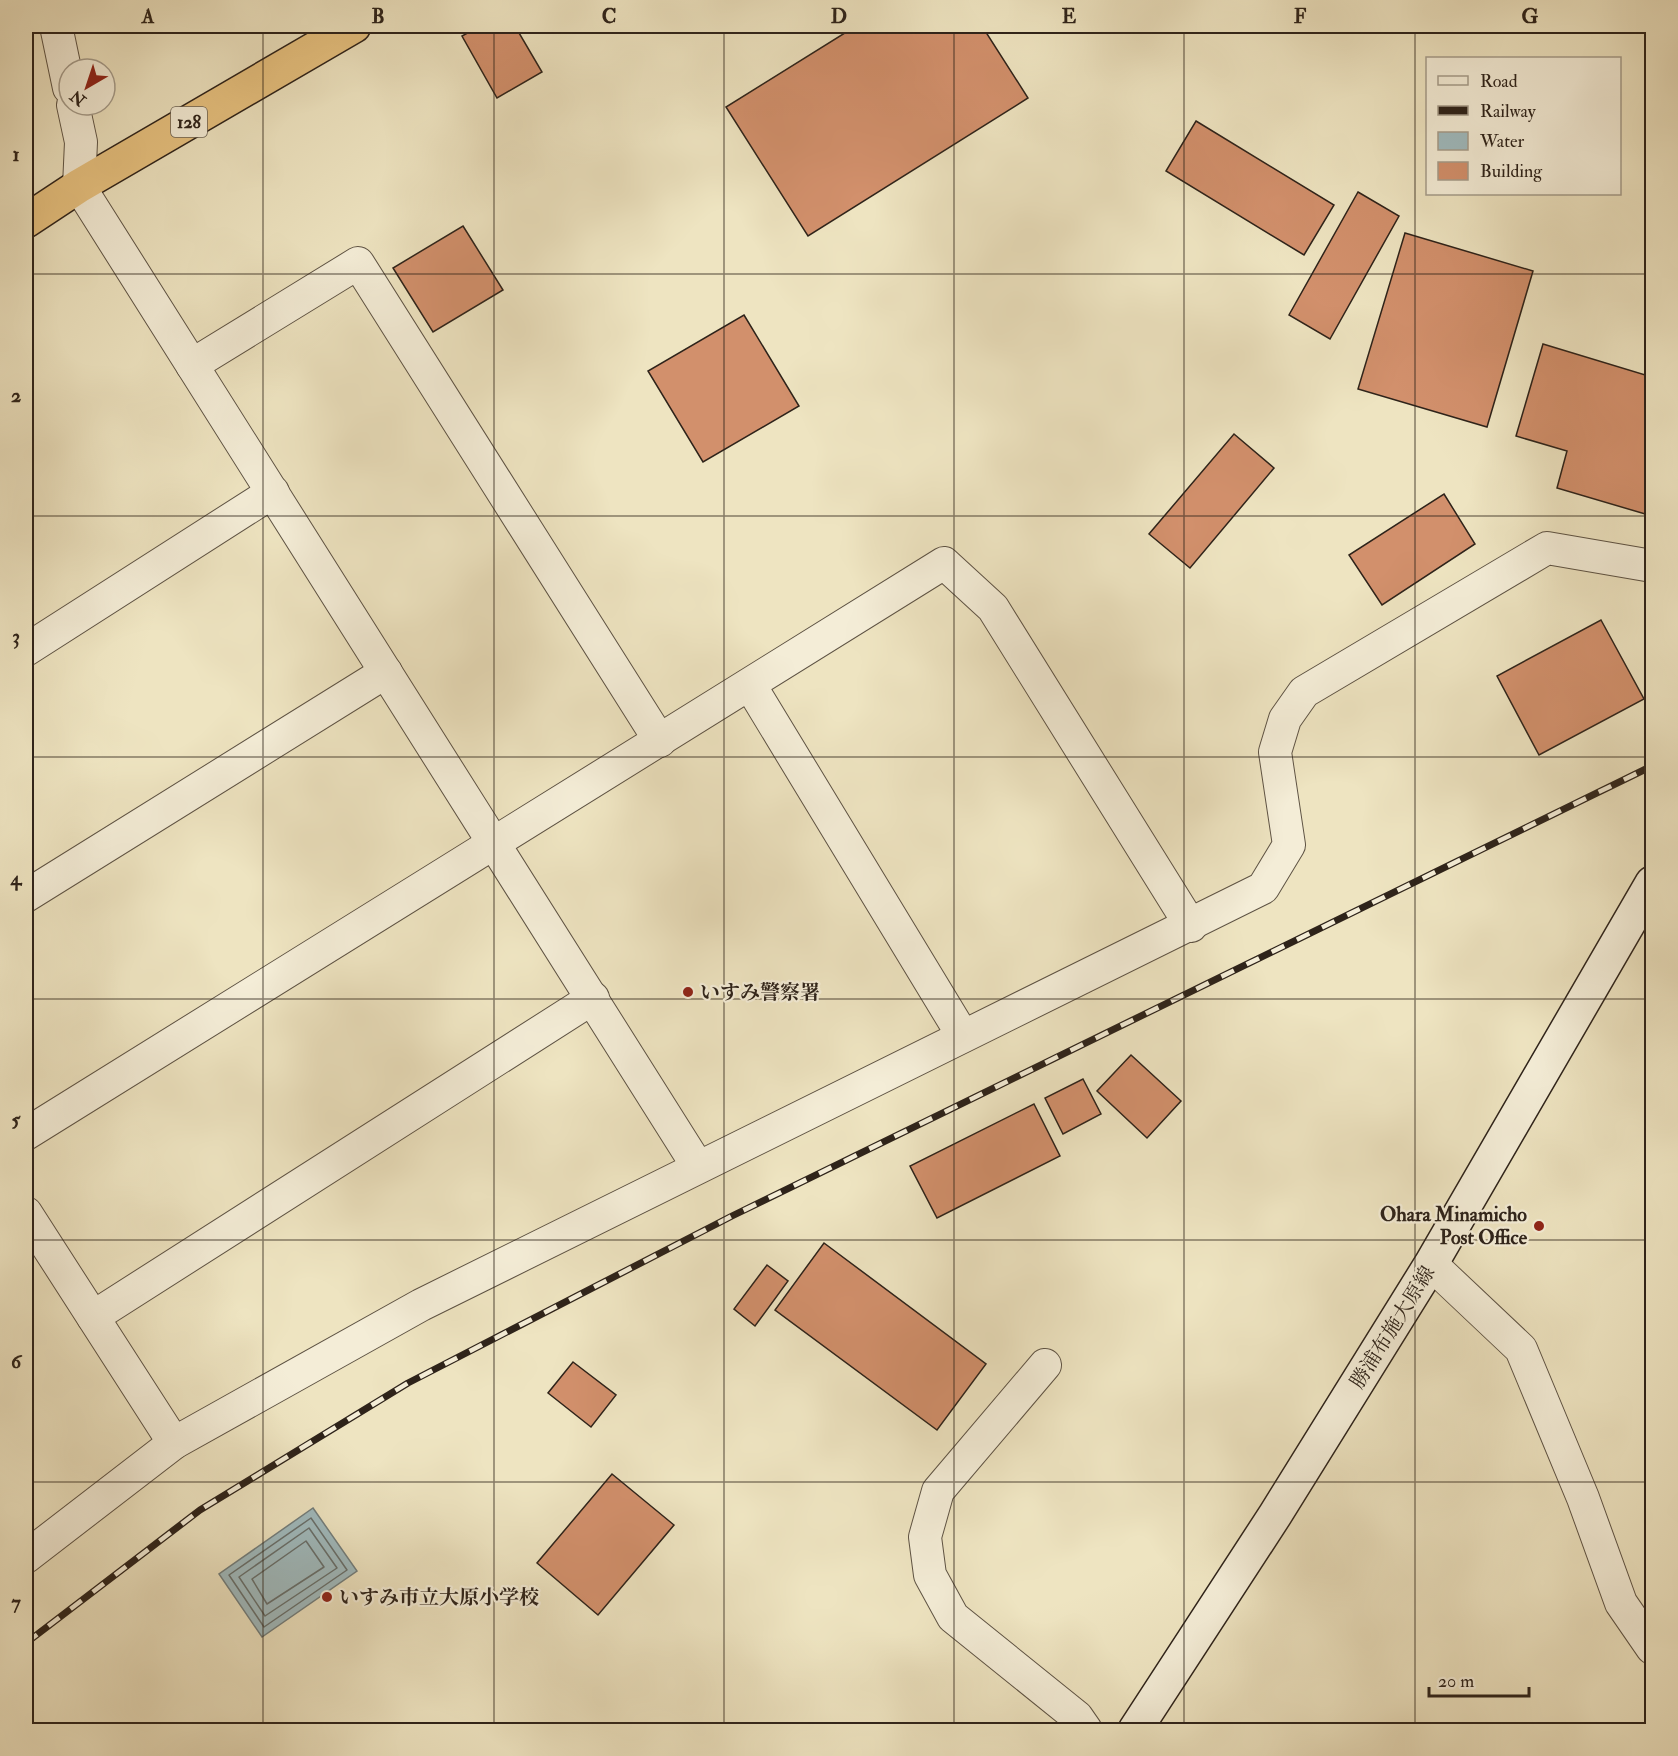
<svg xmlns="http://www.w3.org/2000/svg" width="1678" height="1756" font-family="'IM FELL Double Pica','Noto Serif JP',serif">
<rect width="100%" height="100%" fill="#eee4c1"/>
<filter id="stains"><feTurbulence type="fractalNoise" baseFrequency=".00333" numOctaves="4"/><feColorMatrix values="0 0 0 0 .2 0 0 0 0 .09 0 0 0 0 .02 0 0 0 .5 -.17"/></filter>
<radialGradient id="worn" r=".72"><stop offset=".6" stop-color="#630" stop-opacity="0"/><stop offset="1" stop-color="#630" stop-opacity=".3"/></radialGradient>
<path fill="#a0bbbf" stroke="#727e7d" stroke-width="1.5" d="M313 1508 357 1571 262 1637 219 1574Z"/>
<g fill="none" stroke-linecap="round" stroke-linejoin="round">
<g stroke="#676f6c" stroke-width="1.5">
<path d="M311 1518 347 1570 264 1627 229 1575Z"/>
<path d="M309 1528 337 1568 265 1616 239 1577Z"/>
<path d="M306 1541 324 1567 267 1604 252 1579Z"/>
</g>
</g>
<g fill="#d2906c" stroke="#2e231a" stroke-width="1.5">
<path d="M480 26H515L542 72 497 98 462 36Z"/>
<path d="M856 26H982L1028 98 808 236 726 107Z"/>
<path d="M1196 121 1334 205 1304 255 1166 171Z"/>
<path d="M1358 192 1399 216 1330 339 1289 315Z"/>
<path d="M463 226 503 290 433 332 393 268Z"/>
<path d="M1405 233 1533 271 1487 427 1358 389Z"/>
<path d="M744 315 799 406 703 462 648 371Z"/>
<path d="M1543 344 1652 377V516L1557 488 1567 451 1516 436Z"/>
<path d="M1234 434 1274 468 1190 568 1149 534Z"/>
<path d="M1444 494 1475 544 1382 605 1349 555Z"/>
<path d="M1601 620 1644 699 1539 755 1497 676Z"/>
<path d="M1131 1055 1181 1101 1147 1138 1097 1091Z"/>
<path d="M1083 1079 1101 1114 1063 1134 1045 1098Z"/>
<path d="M1034 1104 1060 1156 937 1218 910 1166Z"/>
<path d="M824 1243 986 1364 937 1430 775 1310Z"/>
<path d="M767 1265 788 1281 755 1326 734 1309Z"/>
<path d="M573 1362 616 1395 591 1427 548 1393Z"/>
<path d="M612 1474 674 1525 598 1615 537 1563Z"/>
</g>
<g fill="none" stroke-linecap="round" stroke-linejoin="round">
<defs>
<g id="minor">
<path d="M56 26 69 88"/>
<path d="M73 105 81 142 79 186 698 1167"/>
<path d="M192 365 358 263 660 741"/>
<path d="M26 650 273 492"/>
<path d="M750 685 963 1036"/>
<path d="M26 896 386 672"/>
<path d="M26 1134 944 563 993 608 1191 926"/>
<path d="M26 1213 174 1443"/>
<path d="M1431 1264 1521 1349 1583 1498 1621 1603 1652 1648"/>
<path d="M93 1317 593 998"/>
<path d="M1045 1365 938 1491 925 1537 930 1575 953 1617 1077 1717 1086 1730"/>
<path d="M26 1557 174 1443 421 1305 1263 888 1289 845 1275 752 1285 719 1304 692 1547 548 1652 566"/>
</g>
<path id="secondary" d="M1135 1730 1275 1515 1431 1264 1652 883"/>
<path id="trunk" d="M26 221 79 186 354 26"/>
</defs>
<use href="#minor" stroke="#5e5344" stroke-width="34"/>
<use href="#secondary" stroke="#2e231a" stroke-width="36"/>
<use href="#trunk" stroke="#2e231a" stroke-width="36"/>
<use href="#minor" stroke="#f4edd7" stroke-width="32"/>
<use href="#secondary" stroke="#f4edd7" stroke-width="33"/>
<use href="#trunk" stroke="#e7c280" stroke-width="33"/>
<defs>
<path id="rail" d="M26 1643 200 1510 408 1383 732 1216 1652 766"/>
</defs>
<use href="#rail" stroke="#2e231a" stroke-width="7"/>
<use href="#rail" stroke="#f4edd7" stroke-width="4.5" stroke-dasharray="14" stroke-linecap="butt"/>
</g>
<path fill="none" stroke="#2e231a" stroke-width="1.5" stroke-opacity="0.55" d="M263 26V1730M494 26V1730M724 26V1730M954 26V1730M1184 26V1730M1415 26V1730M26 274H1652M26 516H1652M26 757H1652M26 999H1652M26 1240H1652M26 1482H1652"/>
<g fill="#8f2418" stroke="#f4edd7" stroke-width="2">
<circle cx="688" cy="992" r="6"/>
<circle cx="1539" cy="1226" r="6"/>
<circle cx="327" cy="1597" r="6"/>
</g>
<g text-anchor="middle" stroke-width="4.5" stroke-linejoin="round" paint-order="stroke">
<rect fill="#f4edd7" stroke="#696053" stroke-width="1.5" x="171" y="107" width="36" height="30" rx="4.5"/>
<g font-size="18" font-weight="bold" fill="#2e231a">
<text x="189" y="128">128</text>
</g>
<g font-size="20" font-weight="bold" fill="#2e231a" stroke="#f4edd7" text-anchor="start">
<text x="700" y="999">いすみ警察署</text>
<text x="1527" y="1221" text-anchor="end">Ohara Minamicho<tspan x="1527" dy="23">Post Office</tspan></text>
<text x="339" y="1604">いすみ市立大原小学校</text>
</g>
<g font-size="20" fill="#2e231a" stroke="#f4edd7">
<text transform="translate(1392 1327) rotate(-58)" y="7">勝浦布施大原線</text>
</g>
</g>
<rect width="1678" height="1756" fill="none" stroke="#eee4c1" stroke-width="66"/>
<rect x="1426" y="57" width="195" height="138" fill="#f4edd7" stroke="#a59c8b" stroke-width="1.5"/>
<rect x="1438" y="76" width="30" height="9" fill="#f4edd7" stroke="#a59c8b" stroke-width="1.5"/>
<text x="1480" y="87" font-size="18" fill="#2e231a">Road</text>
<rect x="1438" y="106" width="30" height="9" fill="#2e231a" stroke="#a59c8b" stroke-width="1.5"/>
<text x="1480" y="117" font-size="18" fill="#2e231a">Railway</text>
<rect x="1438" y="132" width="30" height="18" fill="#a0bbbf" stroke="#a59c8b" stroke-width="1.5"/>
<text x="1480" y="147" font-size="18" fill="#2e231a">Water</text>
<rect x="1438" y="162" width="30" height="18" fill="#d2906c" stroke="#a59c8b" stroke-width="1.5"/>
<text x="1480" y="177" font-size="18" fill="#2e231a">Building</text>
<g transform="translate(87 87) rotate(219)"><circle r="28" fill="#f4edd7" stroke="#a59c8b" stroke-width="1.5"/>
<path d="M0-4.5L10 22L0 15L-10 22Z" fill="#8f2418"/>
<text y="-9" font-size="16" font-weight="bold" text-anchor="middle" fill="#2e231a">N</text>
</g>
<path d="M1429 1687v9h100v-9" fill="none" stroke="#2e231a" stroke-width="3"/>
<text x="1438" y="1687" font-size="18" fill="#2e231a" stroke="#f4edd7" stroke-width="4.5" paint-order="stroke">20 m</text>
<rect x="33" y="33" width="1612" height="1690" fill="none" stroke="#2e231a" stroke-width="2"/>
<g font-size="20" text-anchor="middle" font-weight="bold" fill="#2e231a">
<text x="148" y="23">A</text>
<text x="378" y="23">B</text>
<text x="609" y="23">C</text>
<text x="839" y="23">D</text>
<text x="1069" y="23">E</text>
<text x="1300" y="23">F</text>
<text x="1530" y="23">G</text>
<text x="16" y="161">1</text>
<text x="16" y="402">2</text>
<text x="16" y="643">3</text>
<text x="16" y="885">4</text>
<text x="16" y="1126">5</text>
<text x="16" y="1368">6</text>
<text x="16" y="1609">7</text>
</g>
<rect width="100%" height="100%" filter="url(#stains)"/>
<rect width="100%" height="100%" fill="url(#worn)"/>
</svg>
